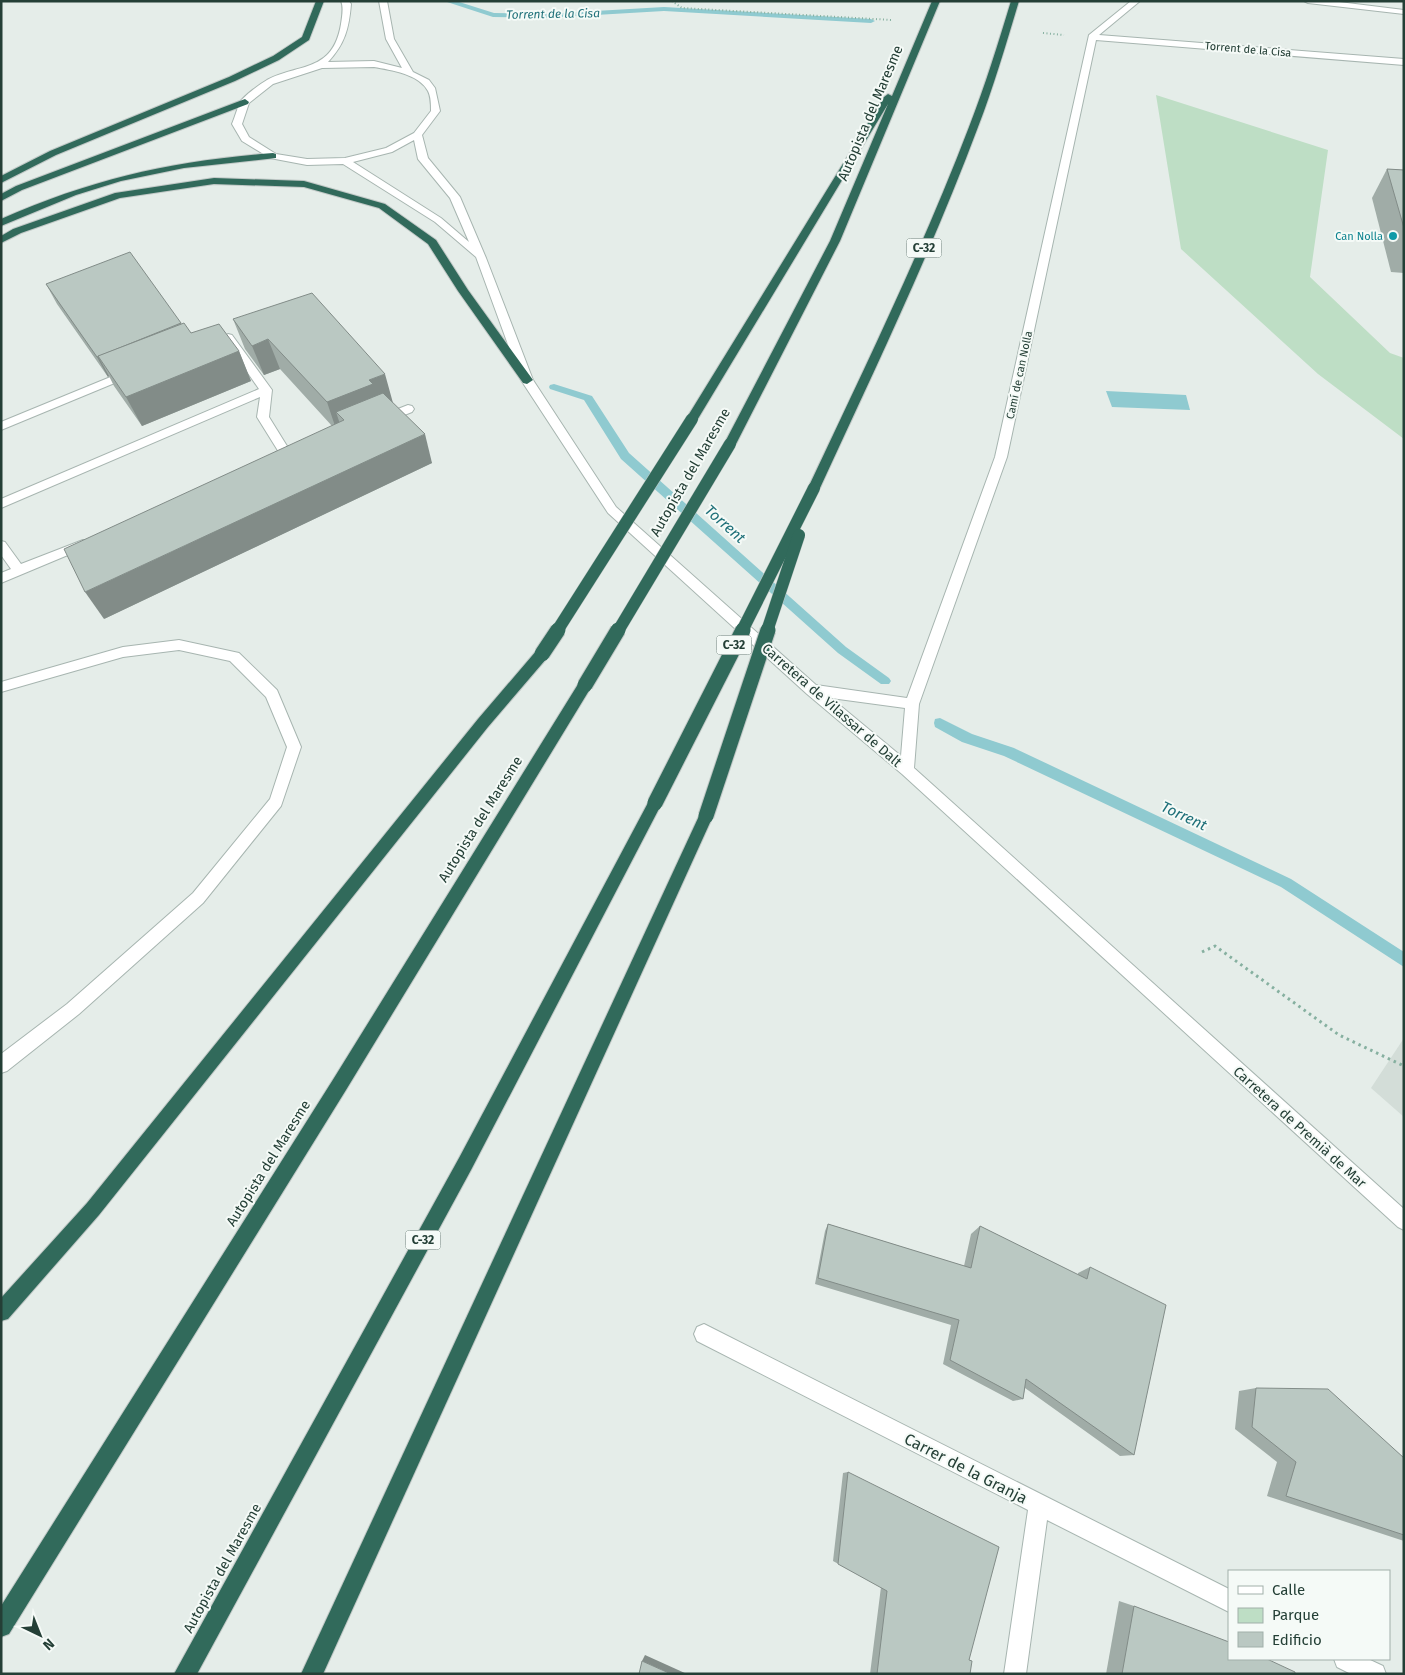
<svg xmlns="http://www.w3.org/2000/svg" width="1405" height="1675" font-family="'Fira Sans',sans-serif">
<rect width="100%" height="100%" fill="#e5ede9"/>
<path fill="#d3ddd8" d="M1404 1038V1117L1371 1088Z"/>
<path fill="#bedec5" d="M1156 95 1328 150 1310 277 1390 353 1404 358V439L1318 374 1181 249Z"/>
<path fill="#8fcad0" d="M1106 391 1186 395 1190 410 1112 407Z"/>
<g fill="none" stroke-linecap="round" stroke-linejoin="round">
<g fill="#8fcad0" fill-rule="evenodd">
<path d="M444 1H456L494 13 544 14 664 7 871 19 875 21 871 23 664 11 544 18 493 17Z"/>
<path d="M554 384 592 396 629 453 846 647 889 678 891 681 889 684H881L838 653 621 459 584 400 550 389 549 387 550 385Z"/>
<path d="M940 718 972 734 1014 748 1291 879 1404 952V967L1281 887 1004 756 962 742 935 727 934 723 935 719Z"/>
</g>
<defs>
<g id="minor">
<path d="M341 1H349L351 4C349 28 345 44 328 62L374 61 402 68 386 39 379 1H387L394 39 413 72 429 80 435 88 440 111 422 135 428 158 460 197 486 258 533 380 616 507 816 685 907 698 995 457 1089 35 1131 1H1140L1099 35 1404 59V65L1096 40 1007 457 919 704 914 768 1404 1209V1230L1398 1227 902 774 807 694 608 513 521 380 476 257 435 222 343 164 307 165 270 158 242 141 232 124C235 117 237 109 240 102 245 95 260 84 267 80 299 63 333 73 341 24 342 17 344 7 341 1ZM374 67C391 70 419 74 428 91 431 97 431 104 431 111L414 133 386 148 345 158 307 159 276 154 249 137 242 124 249 103 273 84 322 68ZM414 140 418 159 450 198 469 242 441 218 353 162 392 152ZM831 698 905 708 901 756Z"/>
<path d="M1304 1H1331L1404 10V14L1308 3Z"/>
<path d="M228 334 232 335 272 390 269 417 295 459 293 462H285L257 417 260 397 1 508V499L259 389 223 337Z"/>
<path d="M130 369 134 371 136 373 134 375 1 430V422Z"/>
<path d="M408 405 412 406 414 409 412 412 384 423 378 419 380 416Z"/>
<path d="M83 540 87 541 89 544 87 547 1 583V573L11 569 1 555V541L5 542 21 564Z"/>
<path d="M179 640 239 653 277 690 301 747 281 806 203 903 79 1014 7 1071 1 1073V1054L67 1004 193 893 270 799 287 747 266 697 230 661 179 650 123 657 1 692V682L123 647Z"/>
<path d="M704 1324 1229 1589V1612L1047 1520 1026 1674H1004L1028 1510 697 1341 694 1334 697 1327Z"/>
<path d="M1334 1659H1368L1383 1666 1386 1674H1351L1337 1667Z"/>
</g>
<g id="highway">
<path d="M316 1H324L309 40 279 60 235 81 56 155 1 183V176L50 151 229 77 273 56 302 37Z"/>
<path d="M932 1H940L840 241 736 444 730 448 726 447 724 444 830 241 888 104 696 422 692 423 686 419 884 97 888 94 892 96Z"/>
<path d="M1011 1H1019C1006 44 994 86 978 127 932 250 875 369 820 488L818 491H810L808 488C864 369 922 250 969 127 985 86 998 44 1011 1Z"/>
<path d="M245 99 249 102 248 104 22 190 1 201V194L16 186Z"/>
<path d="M273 153 276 154V158L184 168 121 181 76 195 1 226V219C94 178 172 161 273 153Z"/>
<path d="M214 178 304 181 385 204 436 240 468 290 533 380 527 384 523 383 458 291 428 244 379 208 304 187 214 184 120 198 21 233 1 243V236L13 229 115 193Z"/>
<path d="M542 649 547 650 549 654 547 658 488 727 99 1215 8 1319 1 1321V1298L87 1203 478 719 537 650Z"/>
<path d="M585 680 590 681 592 685 590 689 346 1090 9 1634 1 1637V1606L334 1078 580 681Z"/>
<path d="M655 797 660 799 662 803 471 1170 197 1674H174L459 1158 650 799Z"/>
<path d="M706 810 711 812 713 816 323 1674H301L699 816 701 812Z"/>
</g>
</defs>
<use href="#minor" stroke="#a7b5b0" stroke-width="2"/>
<use href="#highway" stroke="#c2c9c7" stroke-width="2"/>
<g stroke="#86b0a0" stroke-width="2" stroke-dasharray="1 2.5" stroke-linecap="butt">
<path d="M672 1 682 8 892 20"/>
<path d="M1043 33 1064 35"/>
</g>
<path stroke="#86b0a0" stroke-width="3" stroke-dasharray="2.5 4" stroke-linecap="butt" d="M1202 952 1215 946 1339 1035 1404 1066"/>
<use href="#minor" fill="#fff" fill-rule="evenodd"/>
<use href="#highway" fill="#316a5b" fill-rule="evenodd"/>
<defs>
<g id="highway-bridge-far1">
<path d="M557 631 692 419"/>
<path d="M618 631 730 444"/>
<path d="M742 631 814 488"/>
<path d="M767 631 799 535"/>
</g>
<g id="highway-bridge">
<path d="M542 654 558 630"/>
<path d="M585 685 618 630"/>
<path d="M655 803 743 630"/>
<path d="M706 816 768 630"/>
</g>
</defs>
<use href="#highway-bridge-far1" stroke="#c2c9c7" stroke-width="13" stroke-linecap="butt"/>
<use href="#highway-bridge" stroke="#c2c9c7" stroke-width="17" stroke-linecap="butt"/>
<use href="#highway-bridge-far1" stroke="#316a5b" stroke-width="12"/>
<use href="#highway-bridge" stroke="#316a5b" stroke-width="15"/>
</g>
<g fill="#a0aca7">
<path d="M1387 169 1404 170V273L1391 272 1372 198Z"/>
<path d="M46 284 181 323 191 333 239 351 251 381 142 426 114 386 109 376 108 377 57 304Z"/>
<path d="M233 319 393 403 432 463 104 619 332 426 280 369 264 375 245 349Z"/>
<path d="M828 1224 964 1266 971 1234 980 1226 1078 1275V1273L1090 1267 1134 1455 1120 1456 1025 1388 1023 1399 1013 1401 943 1364 951 1325 815 1284 825 1231Z"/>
<path d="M1256 1388 1404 1458V1541L1267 1496 1277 1462 1235 1429 1239 1391Z"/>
<path d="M848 1472 969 1659 970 1674H870L881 1587 833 1561 843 1473Z"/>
<path d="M1119 1601 1134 1606 1295 1674H1106Z"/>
</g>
<g fill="#828c88">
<path d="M268 339 280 369 264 375 252 346Z"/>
<path d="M239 351 251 381 142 426 126 397Z"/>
<path d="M98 356 109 376 108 377 97 357Z"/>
<path d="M385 374 393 403 344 420 336 412 342 430 337 432 327 402 369 380Z"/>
<path d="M425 434 432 463 104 619 85 592Z"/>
<path d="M645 1655 687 1674H671L642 1661Z"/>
</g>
<g fill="#bac8c2" stroke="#828c88">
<path d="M1387 169 1404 170V228Z"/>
<path d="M130 252 181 323 97 357 46 284Z"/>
<path d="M312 293 385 374 369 380 373 384 327 402 268 339 252 346 233 319Z"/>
<path d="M184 323 191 333 219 324 239 351 126 397 98 356Z"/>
<path d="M383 393 425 434 85 592 64 549 344 420 336 412Z"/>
<path d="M828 1224 971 1268 980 1226 1087 1279 1090 1267 1166 1305 1134 1455 1026 1379 1023 1399 950 1360 959 1320 818 1278Z"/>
<path d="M1256 1388 1328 1389 1404 1458V1535L1286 1496 1296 1462 1252 1427Z"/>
<path d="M848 1472 999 1547 969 1660 972 1661 970 1674H877L887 1591 838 1564Z"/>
<path d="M1134 1606 1229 1642V1659H1267L1295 1672V1674H1122Z"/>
<path d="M642 1661 671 1674H639Z"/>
</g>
<circle fill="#0f9aa8" stroke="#f5faf7" stroke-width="2" cx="1393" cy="236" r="5"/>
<g text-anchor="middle" stroke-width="4" stroke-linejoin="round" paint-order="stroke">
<g font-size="11" fill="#243f36" stroke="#f5faf7">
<text transform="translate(1248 49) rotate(5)" y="4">Torrent de la Cisa</text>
<text transform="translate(1019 375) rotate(-78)" y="4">Camí de can Nolla</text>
</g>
<g font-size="11" fill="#0d838f" stroke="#f5faf7" text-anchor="end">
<text x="1383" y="240">Can Nolla</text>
</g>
<g font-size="12" font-style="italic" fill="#1f7079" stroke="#f5faf7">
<text transform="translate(553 14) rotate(-1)" y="4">Torrent de la Cisa</text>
</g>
<g fill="#f5faf7" stroke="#637770" stroke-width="1">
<rect x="906.5" y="238.5" width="35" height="19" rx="4"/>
<rect x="716.5" y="635.5" width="35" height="19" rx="4"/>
<rect x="405.5" y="1230.5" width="35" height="19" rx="4"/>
</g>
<g font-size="12" font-weight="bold" fill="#243f36">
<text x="924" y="252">C-32</text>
<text x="734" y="649">C-32</text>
<text x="423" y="1244">C-32</text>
</g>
<g font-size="14" fill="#243f36" stroke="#f5faf7">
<text transform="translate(870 113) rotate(-67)" y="5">Autopista del Maresme</text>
<text transform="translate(690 472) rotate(-60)" y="5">Autopista del Maresme</text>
<text transform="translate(832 705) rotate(41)" y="5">Carretera de Vilassar de Dalt</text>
<text transform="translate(480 819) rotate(-58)" y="5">Autopista del Maresme</text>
<text transform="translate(1300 1127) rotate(42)" y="5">Carretera de Premià de Mar</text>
<text transform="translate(268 1163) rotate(-58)" y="5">Autopista del Maresme</text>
<text transform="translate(222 1568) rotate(-61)" y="5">Autopista del Maresme</text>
</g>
<g font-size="15" font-style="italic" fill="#1f7079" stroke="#f5faf7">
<text transform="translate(725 524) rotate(42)" y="5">Torrent</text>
<text transform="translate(1184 816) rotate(25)" y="5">Torrent</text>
</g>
<g font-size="16" fill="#243f36" stroke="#f5faf7">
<text transform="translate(966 1468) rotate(27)" y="6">Carrer de la Granja</text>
</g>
</g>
<rect width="1405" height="1675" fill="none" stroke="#243f36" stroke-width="5"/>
<rect x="1228" y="1570" width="162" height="90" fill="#f5faf7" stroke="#a1afaa"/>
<rect x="1238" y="1586" width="25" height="8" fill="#ffffff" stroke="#a1afaa"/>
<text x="1272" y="1595" font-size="15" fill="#243f36">Calle</text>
<rect x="1238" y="1608" width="25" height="15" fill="#bedec5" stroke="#a1afaa"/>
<text x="1272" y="1620" font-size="15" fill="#243f36">Parque</text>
<rect x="1238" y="1632" width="25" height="15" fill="#bac8c2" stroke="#a1afaa"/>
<text x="1272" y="1645" font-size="15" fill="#243f36">Edificio</text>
<g transform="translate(40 1635) rotate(137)" stroke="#f5faf7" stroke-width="4" paint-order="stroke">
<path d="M0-4L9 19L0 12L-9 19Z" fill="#243f36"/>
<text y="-8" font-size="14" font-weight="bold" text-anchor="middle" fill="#243f36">N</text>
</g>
</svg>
